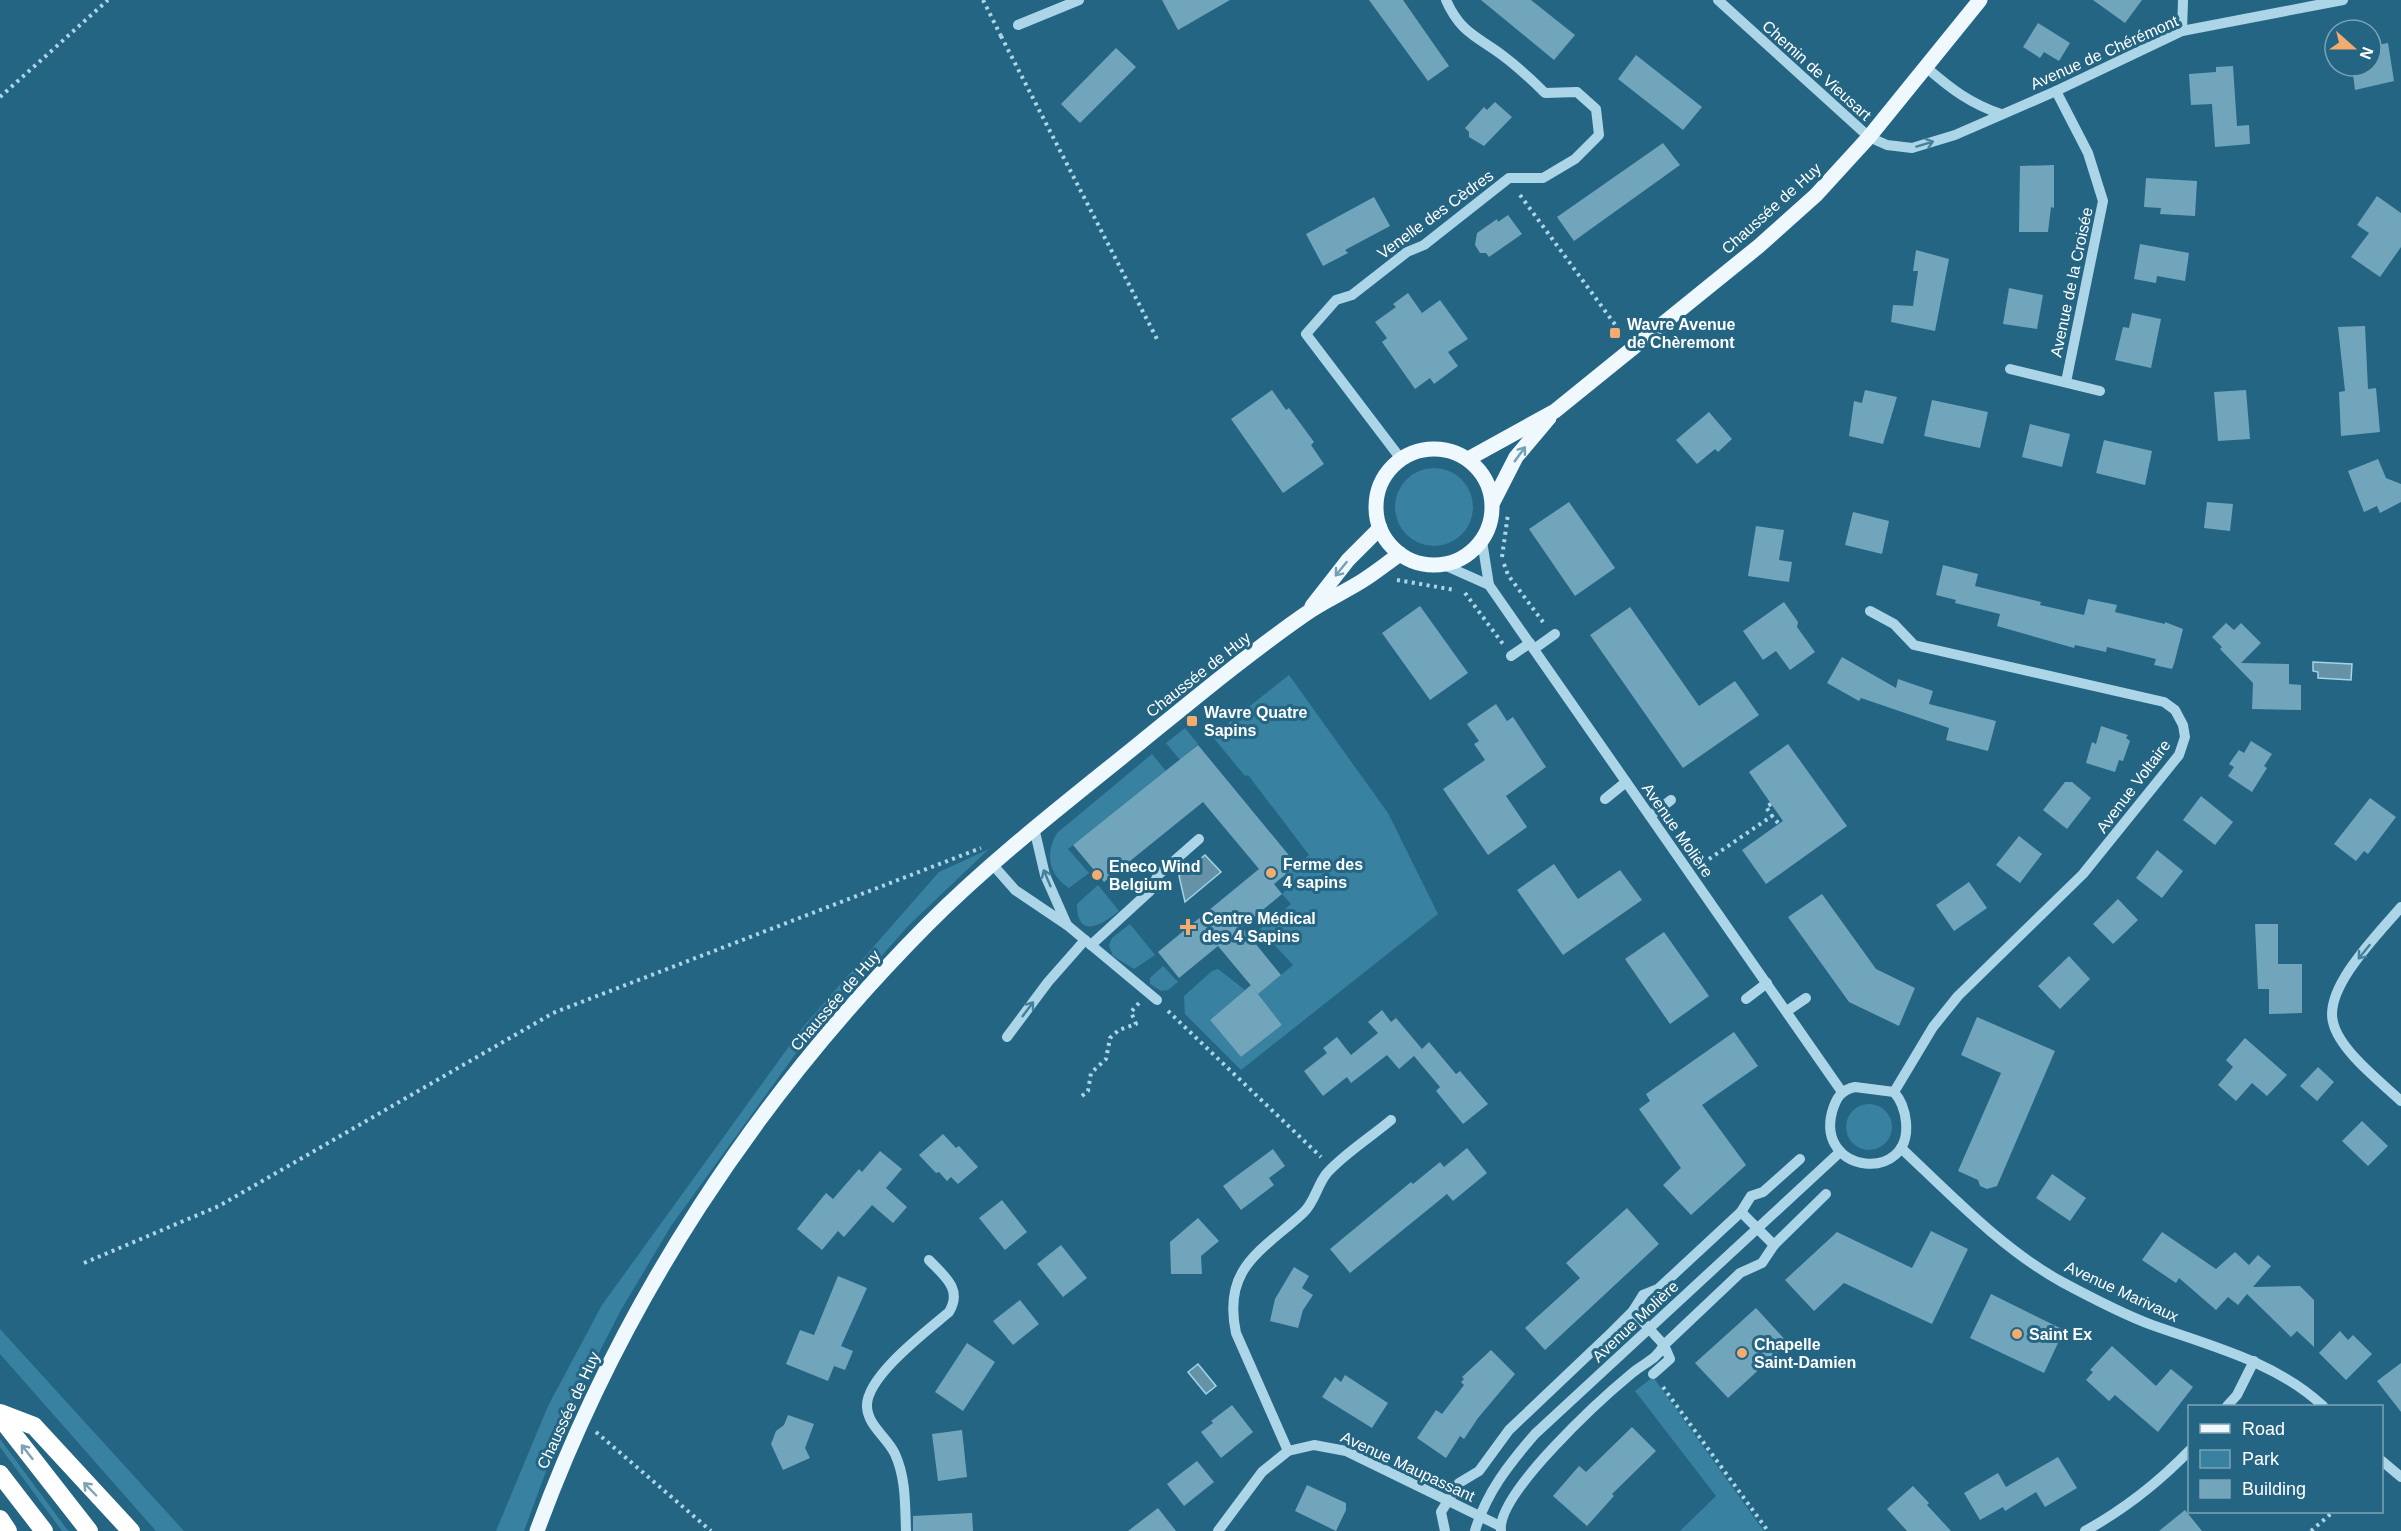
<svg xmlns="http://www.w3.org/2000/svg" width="2401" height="1531" font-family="Helvetica,sans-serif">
<rect width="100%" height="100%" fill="#246583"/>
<g fill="#3881a0">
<circle cx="1434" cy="507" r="39"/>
<path d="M1289 675 1388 813 1438 914 1241 1070 1185 1014 1184 996 1212 971 1218 969 1245 990 1210 1020 1241 1057 1282 1025 1258 994 1293 965 1260 929 1291 904 1282 894 1291 886 1283 876 1309 855 1248 775 1245 776 1212 736Z"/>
<path d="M1185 728 1198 744 1180 760 1166 743Z"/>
<path d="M1152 754 1166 771 1068 849 1089 873 1069 888C1048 875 1045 853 1057 833Z"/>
<path d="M989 849 909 925 799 1049 671 1226 621 1310 586 1378 555 1447 524 1531H496L548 1406 602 1305 803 1027 939 872Z"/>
<path d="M1098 885 1119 911C1103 924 1077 941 1077 904Z"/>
<path d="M1130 924 1155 955 1134 969 1113 956 1109 945 1112 938Z"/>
<path d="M1163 966 1178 982 1168 990 1161 991 1150 984V978Z"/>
<circle cx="1869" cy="1127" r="23"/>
<path d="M0 1329 184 1531H156L0 1354Z"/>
<path d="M1653 1377 1764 1531H1680L1716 1496 1635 1391Z"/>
<path d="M0 1439 66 1528 69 1531H62L0 1447Z"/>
</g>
<g fill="#6692a7" stroke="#a0d4e8" stroke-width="1.5">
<path d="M2313 662 2352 664 2351 680 2318 678V672L2313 671Z"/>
<path d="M1205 855 1221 872 1185 902 1179 876Z"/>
<path d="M1198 1364 1216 1386 1206 1394 1188 1372Z"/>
</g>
<g fill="#71a5bc">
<path d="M1162 0H1230L1178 30Z"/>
<path d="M1369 0H1403L1449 66 1428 81Z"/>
<path d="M1481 0H1531L1575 35 1554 60Z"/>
<path d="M2093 0H2142L2125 23Z"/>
<path d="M2038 23 2070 43 2059 61 2044 52 2040 58 2023 47Z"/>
<path d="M2388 43 2394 81 2355 90 2352 66H2371V46Z"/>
<path d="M1116 48 1136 67 1080 123 1061 104Z"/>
<path d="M1636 55 1702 107 1683 130 1618 79Z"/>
<path d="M2233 66 2237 126 2249 125 2250 144 2215 147 2212 104 2191 105 2189 74 2216 72V67Z"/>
<path d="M1495 102 1512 117 1484 146 1469 137V132L1465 128 1484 107 1487 110Z"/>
<path d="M1663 143 1680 165 1574 241 1557 217Z"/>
<path d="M2054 165V208L2051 207 2048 232H2019L2020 166Z"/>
<path d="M2146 178 2197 181 2195 216 2160 214 2161 208 2144 207Z"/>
<path d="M2377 196 2401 213V247L2380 277 2351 257 2369 233 2357 225Z"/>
<path d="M1374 197 1390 226 1345 250 1348 253 1323 266 1306 234Z"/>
<path d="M1508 215 1522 234 1489 257 1486 253H1480L1475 245 1477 233 1497 219 1498 222Z"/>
<path d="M2140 244 2189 253 2185 281 2157 276 2156 283 2134 279Z"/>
<path d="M1916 250 1949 259 1935 331 1891 322 1893 305 1913 306 1918 271H1913Z"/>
<path d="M2009 288 2043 295 2037 329 2003 324Z"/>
<path d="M1408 293 1422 313 1440 300 1468 339 1448 352 1458 366 1434 384 1430 378 1415 389 1382 342 1387 338 1375 322 1396 307 1393 304Z"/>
<path d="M2132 313 2161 319 2151 368 2115 360 2123 327 2129 328Z"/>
<path d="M2365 326 2368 389 2376 388 2380 432 2341 436 2339 392 2345 391 2338 327Z"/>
<path d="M1272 390 1286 410 1289 408 1314 442 1311 445 1324 464 1283 493 1231 419Z"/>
<path d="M1865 390 1897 397 1883 444 1849 436 1854 401 1862 403Z"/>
<path d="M2246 390 2250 439 2218 441 2214 392Z"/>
<path d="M1932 400 1988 412 1980 448 1924 436Z"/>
<path d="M1709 412 1732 439 1718 452 1715 449 1697 464 1676 440Z"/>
<path d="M2030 424 2070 434 2062 467 2022 457Z"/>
<path d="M2104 440 2152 451 2145 485 2096 473Z"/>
<path d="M2378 459 2386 478 2401 484V502L2380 513 2377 506 2364 512 2348 471Z"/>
<path d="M1569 502 1615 568 1575 596 1529 529Z"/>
<path d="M2207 502 2233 504 2230 531 2204 528Z"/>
<path d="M1853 512 1889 521 1882 554 1845 545Z"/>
<path d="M1756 526 1784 530 1779 560 1792 562 1789 582 1748 576Z"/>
<path d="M1943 565 1978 574 1975 586 2041 602 2040 605 2084 615 2088 599 2117 605 2115 612 2165 624V622L2183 629 2174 664 2172 669 2154 665 2156 659 2107 647 2106 652 2075 645 2074 648 1997 626 2000 614 1955 603 1956 600 1936 595Z"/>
<path d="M1784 602 1798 622 1797 627 1815 652 1790 670 1776 651 1763 660 1743 631Z"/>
<path d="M1420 606 1468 673 1430 700 1382 633Z"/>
<path d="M1630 607 1699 706 1735 681 1759 715 1683 768 1590 635Z"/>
<path d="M2226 623 2234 630 2241 623 2261 643 2241 663 2289 664V684L2301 685V710L2252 709 2253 683 2220 649 2222 647 2212 637Z"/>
<path d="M1842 657 1896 688 1898 679 1933 691 1929 704 1996 721 1988 751 1946 740 1949 728 1861 698 1859 701 1827 683Z"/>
<path d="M1496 704 1507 721 1513 717 1546 767 1506 796 1527 827 1488 855 1443 789 1485 760 1474 744 1479 741 1467 724Z"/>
<path d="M2101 726 2128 735 2126 738 2130 741 2123 761 2119 760 2115 772 2086 763 2092 742 2096 744Z"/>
<path d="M2251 741 2272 754 2264 766 2267 768 2252 792 2228 776 2234 767 2229 764 2239 750 2244 753Z"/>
<path d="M1788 744 1847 826 1766 884 1742 850 1783 821 1749 772Z"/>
<path d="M1198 745 1297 865 1274 884 1282 894 1242 927 1281 975 1258 994 1218 946 1179 978 1158 952 1259 869 1203 802 1104 882 1073 845Z"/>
<path d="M2065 782H2072L2091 798 2067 829 2043 810Z"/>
<path d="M2201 796 2233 822 2215 845 2183 820Z"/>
<path d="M2370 798 2396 817 2368 854 2364 851 2356 861 2334 844Z"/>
<path d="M2019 836 2042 854 2020 883 1996 865Z"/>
<path d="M2157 850 2183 871 2162 898 2136 878Z"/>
<path d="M1554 864 1578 899 1620 870 1642 900 1563 955 1517 890Z"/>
<path d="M1969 882 1987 908 1954 931 1936 905Z"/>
<path d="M1822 894 1876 969 1915 988 1899 1026 1849 1002 1788 917Z"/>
<path d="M2118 899 2138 920 2113 944 2093 924Z"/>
<path d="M2255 924H2278V964H2302V1013L2269 1014V989H2258Z"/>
<path d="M1664 932 1709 996 1670 1024 1625 959Z"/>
<path d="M2069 956 2090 979 2060 1009 2038 986Z"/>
<path d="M1251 985 1282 1025 1241 1057 1210 1020Z"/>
<path d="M1382 1010 1391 1022 1396 1018 1422 1049 1429 1042 1456 1074 1460 1071 1488 1104 1463 1124 1436 1091 1440 1087 1414 1056 1399 1069 1387 1055 1351 1083 1347 1077 1323 1096 1304 1071 1327 1053 1323 1048 1337 1037 1351 1055 1378 1033 1368 1022Z"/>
<path d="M1977 1017 2055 1051 1997 1186 1987 1189 1980 1186 1978 1180 1958 1171 2001 1073 1961 1055Z"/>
<path d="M1734 1032 1758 1066 1702 1105 1746 1165 1691 1215 1663 1185 1681 1168 1639 1109 1650 1101 1646 1094Z"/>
<path d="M2245 1038 2287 1075 2267 1096 2252 1083 2236 1101 2218 1085 2233 1067 2226 1060Z"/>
<path d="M2318 1067 2334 1082 2317 1101 2300 1086Z"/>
<path d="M2362 1121 2388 1146 2368 1166 2342 1141Z"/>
<path d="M943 1134 956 1148 959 1146 978 1167 958 1184 951 1177 947 1181 939 1172 936 1173 919 1155Z"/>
<path d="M1467 1148 1487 1173 1453 1201 1447 1194 1350 1273 1330 1249 1411 1182 1413 1184 1440 1162 1444 1167Z"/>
<path d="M1273 1149 1285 1166 1269 1178 1274 1185 1241 1210 1223 1186Z"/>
<path d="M880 1151 902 1169 886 1188 907 1207 893 1223 872 1205 844 1237 838 1231 822 1250 797 1229 826 1193 833 1199 859 1169 862 1172Z"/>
<path d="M2052 1174 2086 1198 2070 1221 2036 1198Z"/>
<path d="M1002 1200 1027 1232 1005 1250 979 1218Z"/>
<path d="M1627 1208 1659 1244 1545 1350 1525 1328 1580 1278 1566 1263Z"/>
<path d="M1198 1218 1219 1241 1201 1256 1202 1274H1171L1170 1242Z"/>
<path d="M1931 1231 1968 1249 1932 1324 1844 1283 1814 1311 1785 1280 1837 1232 1912 1268Z"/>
<path d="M2162 1232 2216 1269 2235 1252 2249 1265 2258 1255 2271 1266 2253 1287 2300 1286 2314 1300V1347L2297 1331 2291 1337 2247 1294 2238 1305 2228 1297 2216 1310 2179 1278 2176 1283 2142 1260Z"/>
<path d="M1061 1245 1087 1278 1063 1297 1037 1264Z"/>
<path d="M1294 1267 1309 1276 1302 1288 1313 1295 1303 1310 1298 1328 1270 1321 1275 1299Z"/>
<path d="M838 1276 867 1288 841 1346 853 1351 845 1370 834 1366 828 1381 786 1364 800 1330 814 1335Z"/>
<path d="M1991 1294 2064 1330 2044 1373 1970 1338Z"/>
<path d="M1020 1300 1039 1324 1013 1345 993 1321Z"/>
<path d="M1756 1308 1788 1343 1728 1398 1695 1363Z"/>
<path d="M2340 1331 2348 1340 2353 1335 2372 1354 2346 1380 2319 1353Z"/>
<path d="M967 1343 995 1362 963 1411 935 1392Z"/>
<path d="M2112 1346 2156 1386 2171 1369 2193 1387 2158 1432 2115 1395 2109 1401 2086 1380 2093 1372 2090 1370Z"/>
<path d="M1491 1350 1515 1374 1478 1418 1464 1439 1460 1436 1446 1458 1417 1438 1436 1410 1442 1414 1464 1385 1461 1382 1464 1379 1462 1377Z"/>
<path d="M2401 1363V1412L2377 1381Z"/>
<path d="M1345 1375 1388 1403 1372 1428 1322 1397 1335 1377 1341 1382Z"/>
<path d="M1232 1405 1253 1432 1221 1458 1201 1432 1213 1423 1211 1421Z"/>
<path d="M788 1415 814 1424 805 1448 810 1458 783 1470 771 1444 776 1431 784 1425Z"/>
<path d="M1632 1427 1656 1451 1612 1494 1614 1496 1587 1526 1553 1496 1579 1466 1586 1472Z"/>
<path d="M962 1430 967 1477 938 1481 932 1434Z"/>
<path d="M2058 1457 2077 1488 2045 1507 2036 1492 2005 1511 2003 1507 1980 1520 1964 1493 1998 1473 2006 1487Z"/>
<path d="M1197 1461 1214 1482 1184 1506 1167 1484Z"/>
<path d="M1307 1485 1346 1503V1510L1336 1531 1295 1511Z"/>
<path d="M1913 1486 1929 1503 1927 1505 1951 1531H1907L1887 1509Z"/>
<path d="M1158 1508 1176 1531H1128Z"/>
<path d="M2185 1510 2202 1531H2159Z"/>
<path d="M972 1513 973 1531H913V1516Z"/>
</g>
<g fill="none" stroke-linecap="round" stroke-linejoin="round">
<g stroke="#acd6e7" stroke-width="4" stroke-dasharray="3 4.5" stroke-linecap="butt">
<path d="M983 0 1001 36 1003 35"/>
<path d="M1001 36 1157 339"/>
<path d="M0 97 108 0"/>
<path d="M1520 195 1622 334"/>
<path d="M1502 557 1508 514"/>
<path d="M1504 564 1508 575 1543 622"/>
<path d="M1397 580 1455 590"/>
<path d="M1465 593 1503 644"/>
<path d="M1771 804 1766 807 1772 816"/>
<path d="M1709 859 1772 816 1779 824"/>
<path d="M1168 1011 1321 1157"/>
<path d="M1082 1096 1088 1091 1091 1073 1106 1059 1110 1038 1119 1030 1136 1024 1131 1012 1139 1003"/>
<path d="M84 1263 219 1206 553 1013 981 848"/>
<path d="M1663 1387 1768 1531"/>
<path d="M596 1432 711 1531"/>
<path d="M2311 1531 2333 1512"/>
</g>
<g stroke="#acd6e7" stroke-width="10">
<path d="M1718 0 1869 137 1887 145 1912 148 1955 135 2056 91 2182 31 2343 0"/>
<path d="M1018 25 1079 0"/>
<path d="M2182 31 2183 0"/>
<path d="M1927 68C1951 89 1971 104 2001 114"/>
<path d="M2056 91 2088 153 2103 201 2066 382"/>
<path d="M2010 369 2100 391"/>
<path d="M1401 459 1306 334 1336 300 1352 295 1407 252 1424 245 1509 178H1543L1575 159 1599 135 1596 109 1577 92 1545 93C1531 79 1518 67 1502 55 1476 36 1460 32 1446 0"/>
<path d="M1482 541 1489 585 1842 1092"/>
<path d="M1444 565 1489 585"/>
<path d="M1870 611 1894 624 1914 645 2164 702 2175 710 2183 725 2185 737 2179 755 2083 874 1958 996 1933 1027 1894 1092"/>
<path d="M1534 649 1555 634"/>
<path d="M1511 656 1530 643"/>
<path d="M1605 799 1626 782"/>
<path d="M1650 816 1671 800"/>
<path d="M1034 828 1045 875 1067 925"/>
<path d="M993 865 1015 890 1067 925 1157 1000"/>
<path d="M2401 907C2380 932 2324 987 2333 1022 2339 1050 2381 1082 2401 1101"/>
<path d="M1091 945 1150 891 1158 875 1199 839"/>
<path d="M1746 999 1767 983"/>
<path d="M1787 1011 1806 998"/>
<path d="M1007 1037 1048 982 1085 940"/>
<path d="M1855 1087 1894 1092C1901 1100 1905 1111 1906 1122 1912 1184 1816 1174 1832 1112 1836 1098 1841 1090 1855 1087Z"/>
<path d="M1901 1148C1950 1194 2002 1249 2062 1282 2090 1297 2122 1314 2152 1325 2211 1346 2276 1362 2323 1406"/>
<path d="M1741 1212 1774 1245"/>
<path d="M1633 1311 1664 1345 1670 1359 1653 1374"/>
<path d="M2227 1406 2237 1395 2254 1361"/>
<path d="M1288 1451 1236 1333C1222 1267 1262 1251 1303 1213 1315 1202 1317 1185 1327 1173 1345 1153 1371 1137 1391 1120"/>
<path d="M2382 1461 2401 1477"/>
<path d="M906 1531C905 1505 906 1478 895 1454 888 1438 868 1426 867 1407 865 1377 928 1330 949 1312 963 1289 944 1276 929 1260"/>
<path d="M1218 1531 1262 1472 1288 1451 1314 1445 1346 1451 1500 1526"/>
<path d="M1445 1531 1441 1512 1459 1483 1479 1471 1509 1430 1608 1336 1633 1311 1643 1295 1658 1289 1741 1212 1751 1196 1763 1192 1800 1159"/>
<path d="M1475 1531C1486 1493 1509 1464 1535 1434L1840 1152"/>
<path d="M1501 1531C1496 1494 1602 1398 1631 1374 1645 1362 1655 1361 1664 1345L1740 1273 1762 1263 1774 1245 1826 1194"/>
<path d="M2085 1531C2125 1509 2158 1483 2190 1450"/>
</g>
<g stroke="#eef8fd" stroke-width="15">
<circle cx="1434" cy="507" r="58"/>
<path d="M1468 459 1555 411 1759 246 1816 195 1869 137 1980 0"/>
<path d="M1493 502 1516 457 1549 418"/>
<path d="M1312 606 1348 560 1380 528"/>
<path d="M537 1531C621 1302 756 1097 928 924 994 858 1068 801 1141 742 1194 699 1248 654 1304 615 1322 602 1343 593 1362 581 1375 573 1387 563 1400 554"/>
</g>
<g stroke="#fff" stroke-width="18">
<path d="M0 1413 34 1426 131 1531"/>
<path d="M0 1417 89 1531"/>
<path d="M0 1474 44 1531"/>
<path d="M0 1519 8 1531"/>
</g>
</g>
<defs><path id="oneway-shaft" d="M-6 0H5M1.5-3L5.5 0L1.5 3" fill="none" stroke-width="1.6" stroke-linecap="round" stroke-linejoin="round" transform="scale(1.5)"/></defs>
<g stroke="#46819c">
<use href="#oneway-shaft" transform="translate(1925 144) rotate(-17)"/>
<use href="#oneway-shaft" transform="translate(1047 878) rotate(-113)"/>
<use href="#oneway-shaft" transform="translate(2364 952) rotate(129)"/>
<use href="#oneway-shaft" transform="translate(1028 1009) rotate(-53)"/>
</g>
<g stroke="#75a0b4">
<use href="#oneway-shaft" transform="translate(1520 454) rotate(-54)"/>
<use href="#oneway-shaft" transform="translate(1341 569) rotate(129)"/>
</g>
<g stroke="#7ca3b5">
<use href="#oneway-shaft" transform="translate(27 1452) rotate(-128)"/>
<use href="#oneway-shaft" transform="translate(90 1489) rotate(-134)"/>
</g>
<g fill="#f2ac70" stroke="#246583" stroke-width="2">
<rect x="1609" y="327" width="12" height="12" rx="3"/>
<rect x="1186" y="715" width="12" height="12" rx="3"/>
<circle cx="1271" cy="873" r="6"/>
<circle cx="1097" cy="875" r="6"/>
<path d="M1185 918h6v6h6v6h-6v6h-6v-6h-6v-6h6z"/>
<circle cx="2017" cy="1334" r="6"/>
<circle cx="1742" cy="1353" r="6"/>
</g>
<g text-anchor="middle" stroke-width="6" stroke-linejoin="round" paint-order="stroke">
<g font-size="16" fill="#fff" stroke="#246583">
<text transform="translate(2104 52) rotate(-24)" y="6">Avenue de Chérémont</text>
<text transform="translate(1817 70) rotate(42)" y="6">Chemin de Vieusart</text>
<text transform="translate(1771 208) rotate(-42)" y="6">Chaussée de Huy</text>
<text transform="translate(1435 214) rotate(-36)" y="6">Venelle des Cèdres</text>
<text transform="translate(2071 282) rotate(-78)" y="6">Avenue de la Croisée</text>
<text transform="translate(1198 674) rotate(-38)" y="6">Chaussée de Huy</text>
<text transform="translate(2133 786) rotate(-53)" y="6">Avenue Voltaire</text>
<text transform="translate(1678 830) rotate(55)" y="6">Avenue Molière</text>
<text transform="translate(835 1000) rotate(-49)" y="6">Chaussée de Huy</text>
<text transform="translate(2122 1291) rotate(25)" y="6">Avenue Marivaux</text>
<text transform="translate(1635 1321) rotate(-43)" y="6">Avenue Molière</text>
<text transform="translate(568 1410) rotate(-65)" y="6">Chaussée de Huy</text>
<text transform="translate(1408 1466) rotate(25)" y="6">Avenue Maupassant</text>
</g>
<g font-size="16" font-weight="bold" fill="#fff" stroke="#246583" text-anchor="start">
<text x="1627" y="330">Wavre Avenue<tspan x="1627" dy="18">de Chèremont</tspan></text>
<text x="1204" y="718">Wavre Quatre<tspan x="1204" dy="18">Sapins</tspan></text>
<text x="1283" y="870">Ferme des<tspan x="1283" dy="18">4 sapins</tspan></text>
<text x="1109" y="872">Eneco Wind<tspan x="1109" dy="18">Belgium</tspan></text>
<text x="1202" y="924">Centre Médical<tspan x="1202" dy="18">des 4 Sapins</tspan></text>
<text x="2029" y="1340">Saint Ex</text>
<text x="1754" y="1350">Chapelle<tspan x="1754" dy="18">Saint-Damien</tspan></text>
</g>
</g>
<rect x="2188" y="1405" width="195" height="108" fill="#246583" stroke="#7ca3b5" stroke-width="1.5"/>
<rect x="2200" y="1424" width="30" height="9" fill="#eef8fd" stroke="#7ca3b5" stroke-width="1.5"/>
<text x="2242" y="1435" font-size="18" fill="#ffffff">Road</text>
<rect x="2200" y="1450" width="30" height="18" fill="#3881a0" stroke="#7ca3b5" stroke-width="1.5"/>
<text x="2242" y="1465" font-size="18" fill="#ffffff">Park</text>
<rect x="2200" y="1480" width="30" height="18" fill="#71a5bc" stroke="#7ca3b5" stroke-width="1.5"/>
<text x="2242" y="1495" font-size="18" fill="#ffffff">Building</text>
<g transform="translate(2353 48) rotate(111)"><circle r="28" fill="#246583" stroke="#7ca3b5" stroke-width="1.5"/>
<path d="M0-4.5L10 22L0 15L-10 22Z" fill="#f2ac70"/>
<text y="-9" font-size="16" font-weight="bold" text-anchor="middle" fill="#ffffff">N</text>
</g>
</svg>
